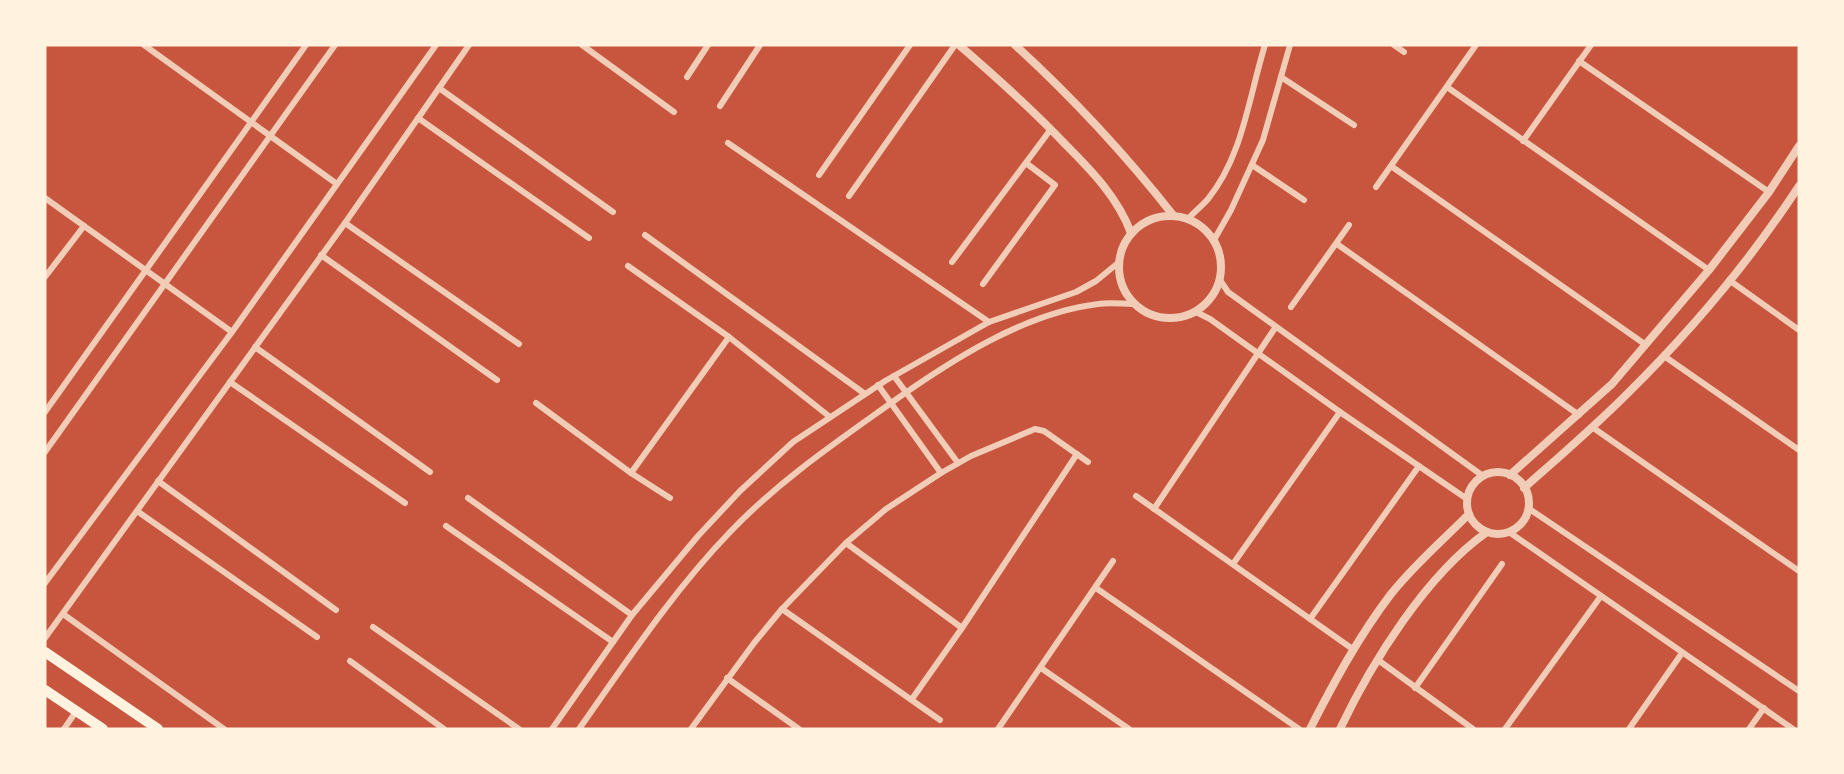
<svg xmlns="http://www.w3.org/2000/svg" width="1844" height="774" font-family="Overpass,sans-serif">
<rect width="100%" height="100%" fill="#c8553d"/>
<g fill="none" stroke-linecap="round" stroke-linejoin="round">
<g stroke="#f1ccb7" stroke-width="6">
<path d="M144 45 337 184"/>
<path d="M582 45 674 112"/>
<path d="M1394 45 1404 52"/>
<path d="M1579 61 1769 192"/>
<path d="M687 77 708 45"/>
<path d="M1281 77 1354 125"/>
<path d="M1447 87 1709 270"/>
<path d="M439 88 613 212"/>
<path d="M720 106 760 45"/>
<path d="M418 118 589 238"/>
<path d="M1523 141 1591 45"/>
<path d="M728 143 989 322"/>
<path d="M1252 165 1304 200"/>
<path d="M1391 166 1646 345"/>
<path d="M819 175 910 45"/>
<path d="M1376 187 1476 45"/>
<path d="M849 196 955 45"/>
<path d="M45 198 232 332"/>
<path d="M1188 219C1194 212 1202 206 1208 199 1243 156 1249 96 1265 45"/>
<path d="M345 223 519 344"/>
<path d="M645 235 865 394"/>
<path d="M1214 240 1231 210 1263 140 1290 45"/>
<path d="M1337 244 1579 415"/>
<path d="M321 255 497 380"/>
<path d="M952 262 1051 129"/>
<path d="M628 266 729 337 830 417"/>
<path d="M45 277 84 226"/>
<path d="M1220 280 1228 292 1483 476"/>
<path d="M1729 280 1799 330"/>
<path d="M983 284 1055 185 1026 163"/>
<path d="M1291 307 1349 225"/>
<path d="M1196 312 1210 319 1340 412 1467 499"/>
<path d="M255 347 430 472"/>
<path d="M1664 356 1799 450"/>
<path d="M894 376 958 463"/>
<path d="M230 382 405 503"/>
<path d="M878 385 941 473"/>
<path d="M536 403 631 473 670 498"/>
<path d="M45 412 306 45"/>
<path d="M1592 427 1799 571"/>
<path d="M45 452 335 45"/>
<path d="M631 473 729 337"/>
<path d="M158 481 336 610"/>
<path d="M1136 496 1354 650"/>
<path d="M468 498 632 615"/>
<path d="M1528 508 1799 691"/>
<path d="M1154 509 1275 328"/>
<path d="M137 511 317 637"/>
<path d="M446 526 613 642"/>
<path d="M1509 532 1793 729"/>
<path d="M846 543 962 628"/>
<path d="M1233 564 1340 412"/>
<path d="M45 583 232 332 436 45"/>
<path d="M1096 588 1299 729"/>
<path d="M782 609 940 720"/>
<path d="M63 614 224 729"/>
<path d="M1310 619 1419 466"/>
<path d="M373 627 519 729"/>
<path d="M45 638 345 223 469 45"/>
<path d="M1378 660 1473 729"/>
<path d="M350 661 444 729"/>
<path d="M1041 668 1129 729"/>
<path d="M727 678 799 729"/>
<path d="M1415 688 1502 564"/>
<path d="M912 699 962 628 1077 454"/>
<path d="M64 729 77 710"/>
<path d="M552 729 632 615 698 536 740 491 793 442 885 381 989 322 1076 292 1096 281 1118 263"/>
<path d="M579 729C627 661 673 591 731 531 779 481 835 443 891 403 950 361 1024 313 1098 304 1110 302 1123 304 1134 304"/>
<path d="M691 729 754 643 782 609 846 543 886 509 941 473 971 456 1035 429 1044 431 1088 462"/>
<path d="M998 729 1113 561"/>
<path d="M1505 729 1601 596"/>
<path d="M1629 729 1682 653"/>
<path d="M1749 729 1764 708"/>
</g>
<g stroke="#f1ccb7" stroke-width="8">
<path d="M959 45C996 77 1032 109 1066 145 1092 171 1118 198 1131 233"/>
<path d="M1015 45C1073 98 1124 153 1173 215"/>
<circle cx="1170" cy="267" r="51"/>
<circle cx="1498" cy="503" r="31"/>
<path d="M1510 475 1612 384 1709 270 1769 192 1799 146"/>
<path d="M1524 488C1559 457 1594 427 1626 395 1690 332 1750 261 1799 186"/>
<path d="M1310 729C1334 682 1359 636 1391 594 1414 565 1443 540 1469 514"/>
<path d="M1340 729C1372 662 1426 575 1487 532"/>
</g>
<g stroke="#fff3e0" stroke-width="10">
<path d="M45 652 158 729"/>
<path d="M45 690 103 729"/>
</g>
</g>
<rect width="1844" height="774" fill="none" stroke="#fff3e0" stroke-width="93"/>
</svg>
